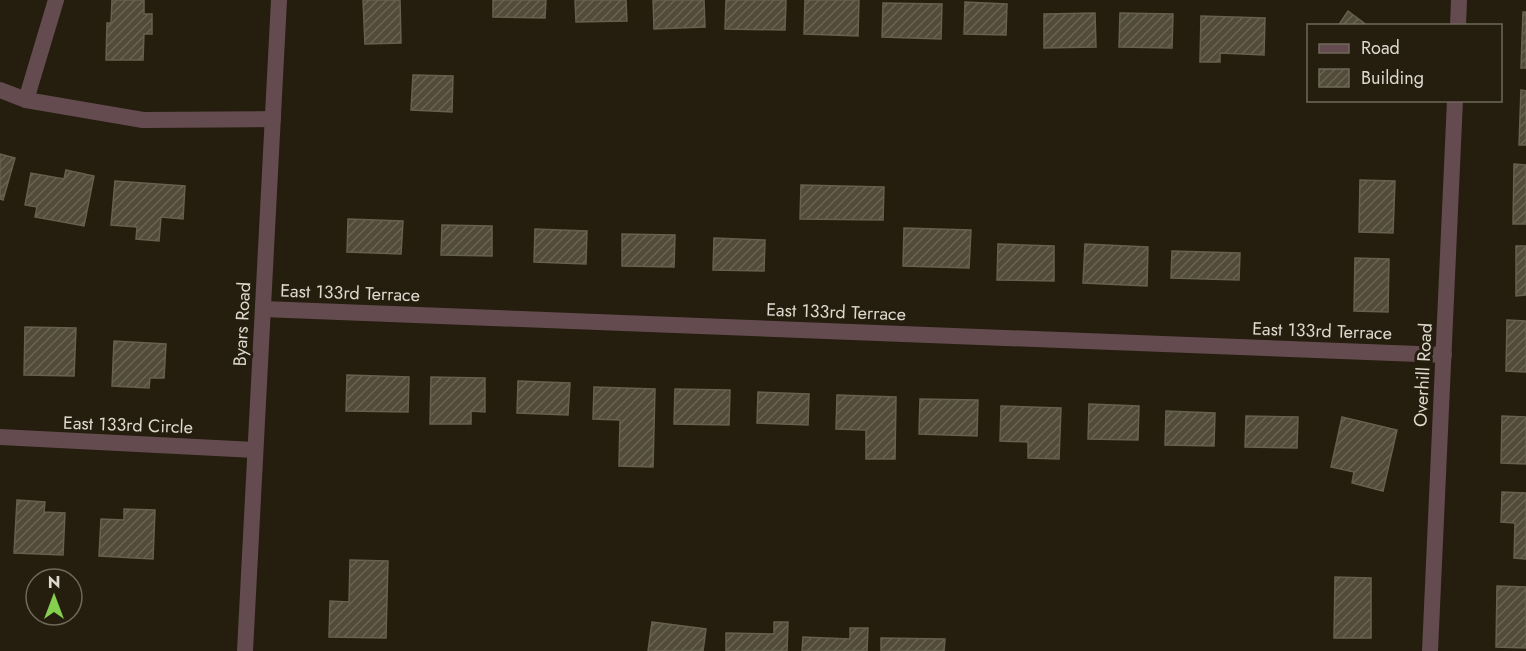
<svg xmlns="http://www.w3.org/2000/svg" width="1526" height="651" font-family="Jost,sans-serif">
<defs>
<pattern id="building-hatch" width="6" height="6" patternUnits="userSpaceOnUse" patternTransform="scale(1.5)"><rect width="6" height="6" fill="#524b39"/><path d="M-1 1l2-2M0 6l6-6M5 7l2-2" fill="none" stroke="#6a6455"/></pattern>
</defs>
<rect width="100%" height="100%" fill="#251e0e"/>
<g fill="url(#building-hatch)" stroke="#67604e" stroke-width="1.5">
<path d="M112 0H144V14H152V34H144L143 60H106L107 23H111Z"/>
<path d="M363 0H400L401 43 365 44Z"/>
<path d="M493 0H546L545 18 493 17Z"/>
<path d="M575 0H626L627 21 576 22Z"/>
<path d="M653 0H704L705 27 654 29Z"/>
<path d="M726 0H786L785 30 725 29Z"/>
<path d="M805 0H859L858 36 804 34Z"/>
<path d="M965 2 1007 4 1006 35 964 34Z"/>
<path d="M883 3 942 4 941 39 882 37Z"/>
<path d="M1348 11 1368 26H1338Z"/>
<path d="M1523 12H1526V68H1521Z"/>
<path d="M1095 13 1096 47 1044 48V14Z"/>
<path d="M1120 13 1173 14 1172 48 1119 47Z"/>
<path d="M1201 16 1265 18 1264 55 1220 53V62H1200Z"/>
<path d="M413 75 453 76 452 112 411 110Z"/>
<path d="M1521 90 1526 91V145H1519Z"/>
<path d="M0 154 15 158 3 200 0 199Z"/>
<path d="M1514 164 1526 165V224H1513Z"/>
<path d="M66 170 94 176 84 226 35 217 37 207 25 205 31 173 64 179Z"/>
<path d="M1360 180 1395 181 1393 233 1359 232Z"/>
<path d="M115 181 185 186 183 219 161 217 159 241 136 239 137 227 111 225Z"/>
<path d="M801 185 884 187 883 220 800 219Z"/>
<path d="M348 219 403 221 401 254 347 252Z"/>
<path d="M442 225 492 226V256L441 255Z"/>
<path d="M904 228 971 230 969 268 903 266Z"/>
<path d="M535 229 587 231 586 264 534 262Z"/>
<path d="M622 234 675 235 674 267 622 266Z"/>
<path d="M714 238 765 240 764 271 713 270Z"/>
<path d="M998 244 1054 246V281L997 280Z"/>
<path d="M1085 244 1148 247 1147 286 1083 283Z"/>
<path d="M1516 246H1526V295L1516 296Z"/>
<path d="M1172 251 1240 253 1239 280 1171 278Z"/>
<path d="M1355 258 1389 259 1388 312 1354 311Z"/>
<path d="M1507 320 1526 321V372L1506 371Z"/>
<path d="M25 327 76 328 74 376 24 375Z"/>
<path d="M114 341 166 344 164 378H150L149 388 112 386Z"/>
<path d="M347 375 409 377 408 412 346 411Z"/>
<path d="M431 377 485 378V412L471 411V424H430Z"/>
<path d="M518 381 570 383 568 415 517 413Z"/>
<path d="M594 387 655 389 653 467 619 466 620 420 593 419Z"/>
<path d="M675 389 730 390 729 425 674 424Z"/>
<path d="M758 392 809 394 808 425 757 423Z"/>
<path d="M837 395 896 397 895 459H866V430L836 429Z"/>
<path d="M920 399 978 400 977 436 919 434Z"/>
<path d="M1089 404 1139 406 1138 440 1088 439Z"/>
<path d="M1001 406 1061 408 1059 459 1028 458V442L1000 441Z"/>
<path d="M1166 411 1215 413 1214 446 1165 445Z"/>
<path d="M1246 416 1298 417 1297 448 1245 447Z"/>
<path d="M1502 416 1526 417V464L1501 463Z"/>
<path d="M1342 417 1397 430 1383 491 1352 483 1354 472 1331 467Z"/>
<path d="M1502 492 1526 493V559L1514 558 1515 523 1501 522Z"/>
<path d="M17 500 45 502 44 512 65 513 63 555 14 553Z"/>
<path d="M124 509 155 510 153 559 99 556 101 519 124 520Z"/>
<path d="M350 560 388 561 386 638 329 637 330 601 349 602Z"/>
<path d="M1335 577 1371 578V638H1334Z"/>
<path d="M1497 586 1526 587V648L1496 647Z"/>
<path d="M652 622 706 629 703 651H648Z"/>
<path d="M774 622H788L787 651H726V633L774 634Z"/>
<path d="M850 628H868L867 651H802L803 637 850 639Z"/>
<path d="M881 638 945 639 944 651H881Z"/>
</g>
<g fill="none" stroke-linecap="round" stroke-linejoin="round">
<g stroke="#644b4f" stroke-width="16">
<path d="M1458 26 1459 0"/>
<path d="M0 90 26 100 143 120 273 119"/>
<path d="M26 100 56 0"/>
<path d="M263 309 1444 355"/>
<path d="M0 437 255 450"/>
<path d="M1430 651 1455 100"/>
</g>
<path stroke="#644b4f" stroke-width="16" d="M245 651 279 0"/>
</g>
<g text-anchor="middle" stroke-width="6" stroke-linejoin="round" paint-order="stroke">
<g font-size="18" fill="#ddd9cf" stroke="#251e0e">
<text transform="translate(350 293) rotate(2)" y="6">East 133rd Terrace</text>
<text transform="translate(836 312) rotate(2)" y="6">East 133rd Terrace</text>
<text transform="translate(242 324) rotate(-87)" y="6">Byars Road</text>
<text transform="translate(1322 331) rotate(2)" y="6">East 133rd Terrace</text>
<text transform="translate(1423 375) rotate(-87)" y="6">Overhill Road</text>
<text transform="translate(128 425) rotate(2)" y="6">East 133rd Circle</text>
</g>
</g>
<rect x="1307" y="24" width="195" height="78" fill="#251e0e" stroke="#6f695b" stroke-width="1.5"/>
<rect x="1319" y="44" width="30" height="9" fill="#644b4f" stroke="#6f695b" stroke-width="1.5"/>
<text x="1361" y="54" font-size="18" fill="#ddd9cf">Road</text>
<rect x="1319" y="69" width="30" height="18" fill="url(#building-hatch)" stroke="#6f695b" stroke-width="1.5"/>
<text x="1361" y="84" font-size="18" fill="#ddd9cf">Building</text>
<g transform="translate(54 597)"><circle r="28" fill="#251e0e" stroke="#6f695b" stroke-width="1.5"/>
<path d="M0-4.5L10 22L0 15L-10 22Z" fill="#84cf4d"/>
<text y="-9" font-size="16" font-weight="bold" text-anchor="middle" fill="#ddd9cf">N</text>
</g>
</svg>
